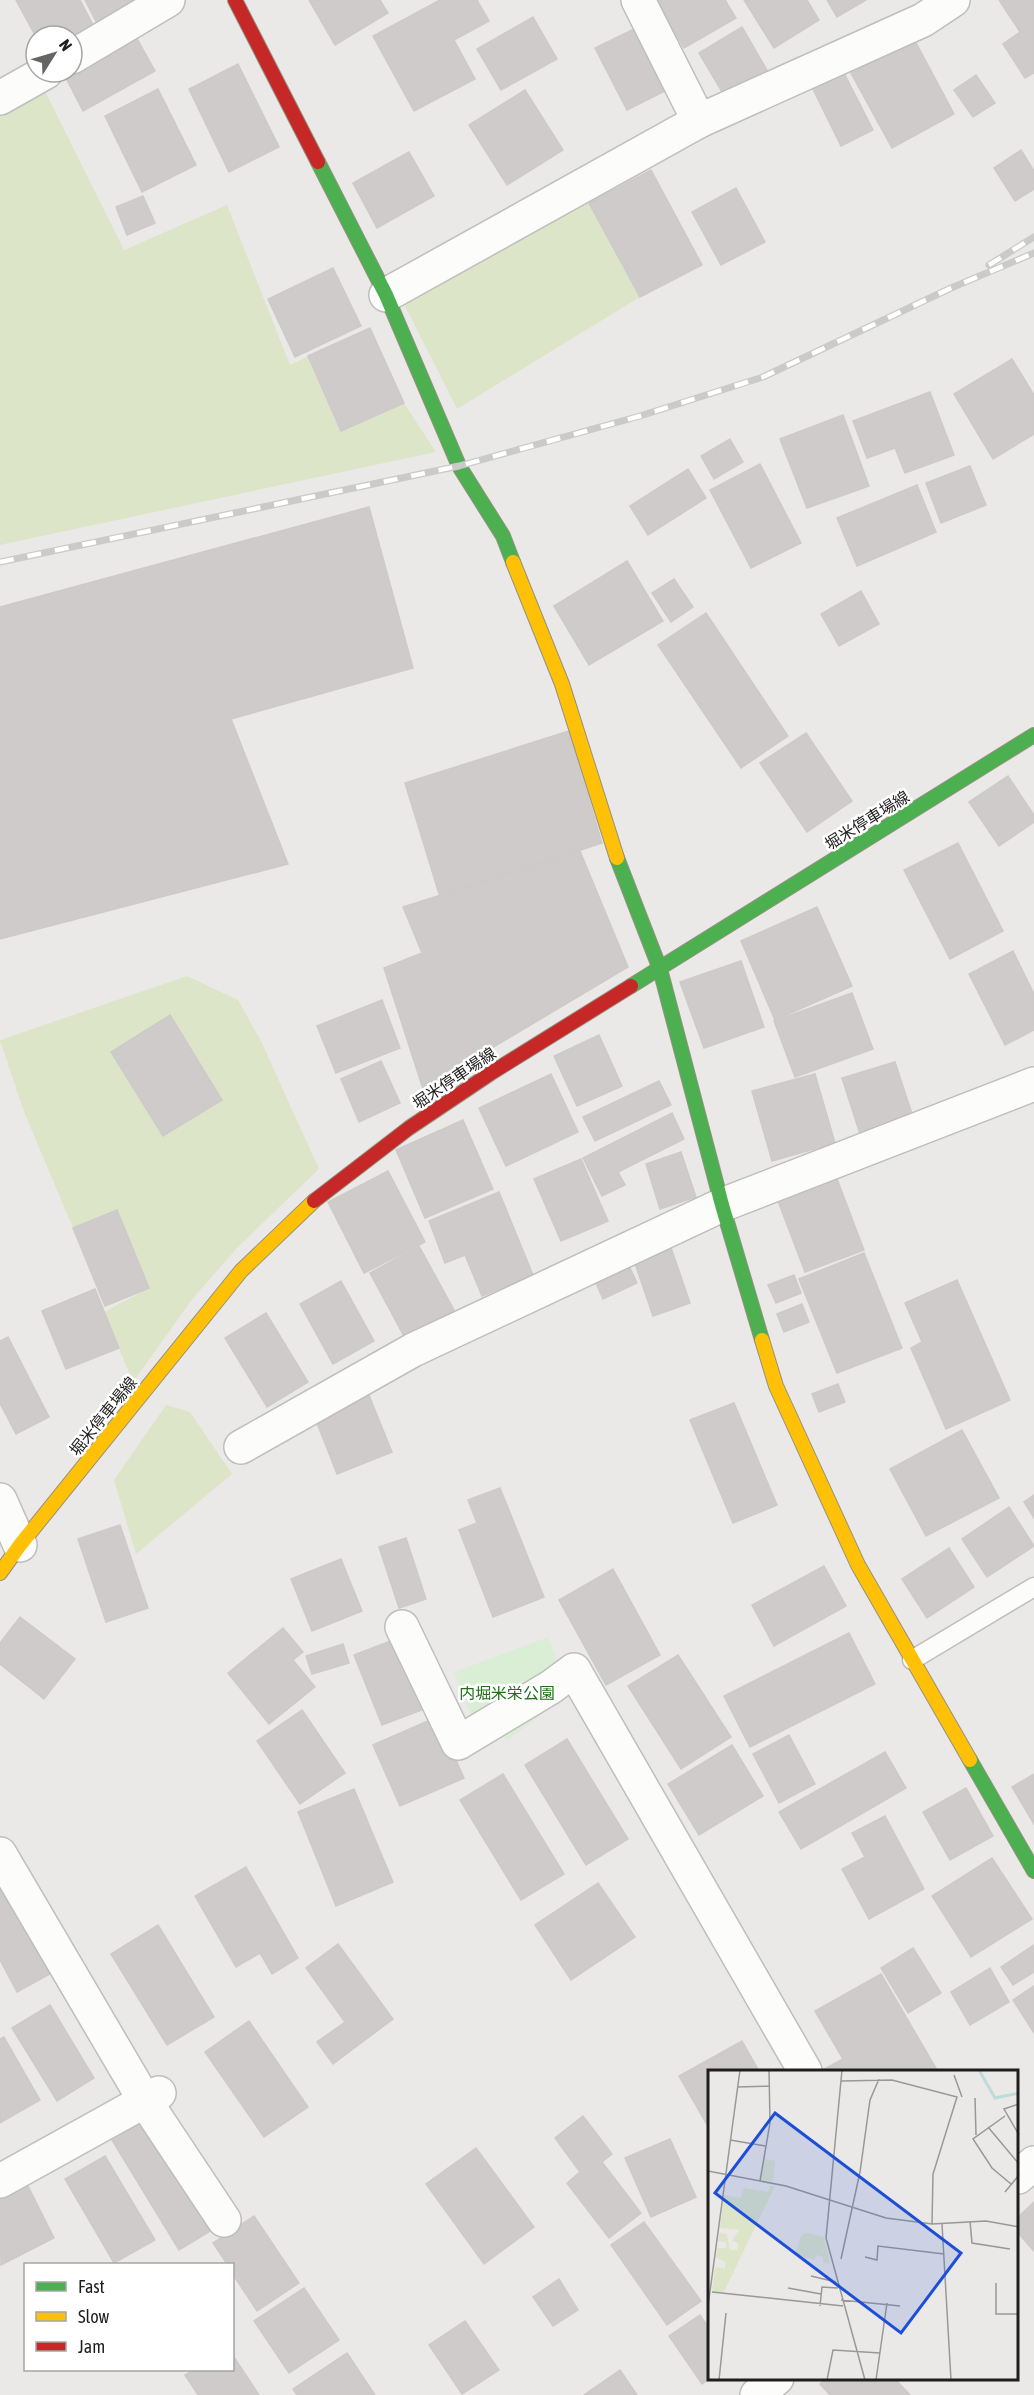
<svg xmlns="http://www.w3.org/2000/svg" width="1034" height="2395" font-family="'Asap Condensed','Noto Sans JP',sans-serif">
<rect width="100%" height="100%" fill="#ebe9e7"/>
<g fill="#dde5c9">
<path d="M44 89 124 250 227 205 290 365 309 356 341 431 404 403 436 452 0 545V115Z"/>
<path d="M589 203 640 297 457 409 397 290Z"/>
<path d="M187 976 238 1000 261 1041 319 1169 239 1246 194 1297 133 1382 104 1312 149 1288 117 1210 73 1228 24 1112 0 1040Z"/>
<path d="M166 1405 190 1412 232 1474 136 1554 114 1480Z"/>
</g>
<path fill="#d9eed5" d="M548 1637 569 1694 508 1740 472 1719 454 1672Z"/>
<g fill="#cecbca" stroke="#cecac9" stroke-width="1.5">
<path d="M16 0H80L95 29 72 41V36L36 37Z"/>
<path d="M85 0H149L99 27Z"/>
<path d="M309 0H380L388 13 335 45Z"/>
<path d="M440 0H477L489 21 454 40 475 79 414 111 373 36Z"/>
<path d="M656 0H725L736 18 684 48Z"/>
<path d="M744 0H807L819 20 774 48Z"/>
<path d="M827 0H866L837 17Z"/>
<path d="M999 0H1034V73L1025 78 1003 44 1020 32Z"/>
<path d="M533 17 557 59 501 90 477 49Z"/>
<path d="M642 25 673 87 627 110 595 48Z"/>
<path d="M742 27 768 72 725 97 699 53Z"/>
<path d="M135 35 155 71 83 111 64 74Z"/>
<path d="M914 39 954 114 892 148 851 73Z"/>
<path d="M238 64 279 147 229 172 189 89Z"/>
<path d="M843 71 873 130 841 146 812 87Z"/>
<path d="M976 75 995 103 973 117 954 90Z"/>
<path d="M158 89 196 165 142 192 105 116Z"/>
<path d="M525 90 563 150 507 185 469 125Z"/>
<path d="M1021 150 1034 171V189L1015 201 994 168Z"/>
<path d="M409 152 434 196 377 228 353 183Z"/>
<path d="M651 170 702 265 640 297 589 203Z"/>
<path d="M736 188 765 242 721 265 692 212Z"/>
<path d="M143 196 155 223 127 235 116 207Z"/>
<path d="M333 268 361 326 295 357 268 299Z"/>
<path d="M370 328 404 403 341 431 308 356Z"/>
<path d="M1012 359 1034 395V434L993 459 954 394Z"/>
<path d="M930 392 954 455 905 473 895 448 867 458 853 421Z"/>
<path d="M843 415 869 486 807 508 780 439Z"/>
<path d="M730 439 743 462 714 479 701 456Z"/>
<path d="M760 464 801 543 751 568 710 490Z"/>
<path d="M970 466 986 505 941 523 926 483Z"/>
<path d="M688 469 706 498 648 535 630 506Z"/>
<path d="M917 485 936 532 857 566 837 518Z"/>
<path d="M369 507 413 668 231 719 288 864 0 939V607Z"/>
<path d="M627 561 663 621 589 665 554 606Z"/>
<path d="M674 579 693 607 671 622 652 593Z"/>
<path d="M861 591 879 624 839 646 821 614Z"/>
<path d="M706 613 788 736 741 768 658 645Z"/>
<path d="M569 731 602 843 440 897 405 783Z"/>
<path d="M806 733 852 801 807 832 760 763Z"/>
<path d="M1008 776 1034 815V822L999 846 969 802Z"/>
<path d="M958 843 1003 931 950 959 904 870Z"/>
<path d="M580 851 628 967 423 1089 384 968 422 953 403 907Z"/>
<path d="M817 907 852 986 775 1020 741 941Z"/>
<path d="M1013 951 1034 994V1030L1005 1045 969 974Z"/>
<path d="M741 961 764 1027 704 1048 680 982Z"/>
<path d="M852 993 873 1049 795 1077 774 1021Z"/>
<path d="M382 1000 400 1048 336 1073 317 1026Z"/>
<path d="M170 1015 222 1100 163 1136 111 1052Z"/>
<path d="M599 1035 622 1086 577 1106 554 1056Z"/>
<path d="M381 1061 400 1103 359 1122 341 1079Z"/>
<path d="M895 1062 914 1120 861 1137 842 1078Z"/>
<path d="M551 1074 578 1132 506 1166 479 1108Z"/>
<path d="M815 1074 835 1143 772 1161 752 1091Z"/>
<path d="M659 1081 671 1105 595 1141 583 1117Z"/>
<path d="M672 1113 684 1139 618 1172 625 1185 602 1196 583 1158Z"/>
<path d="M463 1120 493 1189 425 1218 396 1150Z"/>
<path d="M681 1152 696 1197 660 1209 646 1164Z"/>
<path d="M581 1159 608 1221 561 1241 534 1179Z"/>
<path d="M388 1171 425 1242 364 1273 328 1202Z"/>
<path d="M834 1171 864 1250 805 1272 775 1193Z"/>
<path d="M499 1192 533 1275 482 1296 465 1255 445 1263 429 1221Z"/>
<path d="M117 1210 149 1288 105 1306 73 1228Z"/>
<path d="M666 1233 690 1303 653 1316 629 1246Z"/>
<path d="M419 1246 455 1312 405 1338 370 1273Z"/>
<path d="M622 1251 637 1283 603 1299 588 1265Z"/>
<path d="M864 1253 902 1348 837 1373 799 1279Z"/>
<path d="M794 1275 801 1293 776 1303 768 1285Z"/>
<path d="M957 1280 1010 1400 946 1429 911 1348 922 1342 905 1303Z"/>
<path d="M341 1281 374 1341 333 1364 300 1304Z"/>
<path d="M95 1289 119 1348 66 1369 42 1311Z"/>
<path d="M802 1304 809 1322 784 1332 777 1314Z"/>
<path d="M266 1313 308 1382 267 1407 225 1338Z"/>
<path d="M8 1337 49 1417 16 1434 0 1403V1341Z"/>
<path d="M360 1373 392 1452 337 1474 306 1395Z"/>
<path d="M838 1384 845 1402 819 1412 812 1394Z"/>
<path d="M734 1403 777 1505 733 1523 690 1420Z"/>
<path d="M962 1430 999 1498 926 1536 890 1469Z"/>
<path d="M500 1488 544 1597 493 1617 459 1530 477 1523 468 1500Z"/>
<path d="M1034 1495V1518L1024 1502Z"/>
<path d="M1009 1507 1034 1546 987 1577 962 1539Z"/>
<path d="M120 1525 148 1608 106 1622 78 1539Z"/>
<path d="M406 1538 426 1599 399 1608 379 1547Z"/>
<path d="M949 1548 974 1587 927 1618 902 1579Z"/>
<path d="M341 1559 362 1611 312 1631 291 1579Z"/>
<path d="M824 1566 846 1606 774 1646 752 1605Z"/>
<path d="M613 1569 660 1655 606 1685 559 1600Z"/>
<path d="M20 1617 75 1659 44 1699 0 1664V1643Z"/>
<path d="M283 1628 303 1652 293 1660 315 1687 269 1724 228 1673Z"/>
<path d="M849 1633 875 1684 750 1747 724 1696Z"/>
<path d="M396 1639 424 1709 382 1725 354 1655Z"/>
<path d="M343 1644 349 1663 312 1674 306 1656Z"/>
<path d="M678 1655 731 1737 681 1769 628 1686Z"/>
<path d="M302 1710 345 1773 300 1804 257 1741Z"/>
<path d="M437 1717 464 1778 400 1806 373 1745Z"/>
<path d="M789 1735 815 1784 779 1803 753 1754Z"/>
<path d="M567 1739 628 1839 586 1865 525 1765Z"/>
<path d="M732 1745 763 1796 699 1835 668 1784Z"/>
<path d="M885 1752 906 1788 801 1849 779 1812Z"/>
<path d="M503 1774 564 1874 521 1900 460 1800Z"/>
<path d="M1034 1774V1824L1012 1787Z"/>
<path d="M966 1788 993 1836 950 1860 923 1812Z"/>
<path d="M354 1789 393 1882 336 1906 298 1812Z"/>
<path d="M885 1816 924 1889 869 1919 842 1869 865 1857 852 1833Z"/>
<path d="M992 1858 1032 1919 971 1957 932 1896Z"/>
<path d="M0 1861 59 1969 17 1992 0 1960Z"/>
<path d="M246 1867 298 1958 272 1974 260 1953 236 1967 195 1896Z"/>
<path d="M598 1883 635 1937 571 1980 535 1925Z"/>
<path d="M158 1925 214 2017 167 2045 111 1954Z"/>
<path d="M338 1944 393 2019 333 2064 317 2042 345 2022 306 1968Z"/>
<path d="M1034 1945V1972L1013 1985 1001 1967Z"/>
<path d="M913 1948 941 1993 908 2013 881 1968Z"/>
<path d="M990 1968 1009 2002 970 2025 951 1992Z"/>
<path d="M881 1974 937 2070 821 2071 843 2059 815 2011Z"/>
<path d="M1034 1986V2033L1013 2000Z"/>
<path d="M50 2005 94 2078 57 2101 12 2028Z"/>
<path d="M249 2021 308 2107 264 2137 205 2052Z"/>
<path d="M4 2037 40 2100 0 2123V2039Z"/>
<path d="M742 2041 759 2071H710V2130L679 2076Z"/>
<path d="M133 2102 212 2230 179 2250 101 2122Z"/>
<path d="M583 2116 612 2154 602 2162 641 2213 609 2238 567 2183 580 2172 555 2138Z"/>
<path d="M670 2139 696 2197 651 2217 625 2158Z"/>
<path d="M476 2148 534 2227 484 2264 426 2184Z"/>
<path d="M105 2156 155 2240 114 2263 65 2179Z"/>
<path d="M19 2168 54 2238 1 2265 0 2177Z"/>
<path d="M1034 2202V2251L1018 2233V2217Z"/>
<path d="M254 2216 299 2283 257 2311 232 2273V2264H227L213 2243Z"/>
<path d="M644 2222 701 2301 667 2325 611 2245Z"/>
<path d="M559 2279 578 2310 553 2326 533 2297Z"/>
<path d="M304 2288 339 2340 289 2373 254 2321Z"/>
<path d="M700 2315 710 2330V2378L702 2384 669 2336Z"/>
<path d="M465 2321 499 2370 462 2394 429 2345Z"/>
<path d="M347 2353 375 2395H297L293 2389Z"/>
<path d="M232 2354 259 2395H198L185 2375 194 2370H232Z"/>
<path d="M620 2370 637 2395H584Z"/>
<path d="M826 2378H894L910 2395H830L820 2384Z"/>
</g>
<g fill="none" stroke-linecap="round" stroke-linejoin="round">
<defs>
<path id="lane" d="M912 1660 1034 1587"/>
<g id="street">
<path d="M638 0 699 121"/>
<path d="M72 57 168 0"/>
<path d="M0 98 46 72"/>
<path d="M386 295 699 121 923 20 953 0"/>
<path d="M241 1447 413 1350 722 1205 1034 1084"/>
<path d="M0 1500 20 1545"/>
<path d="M402 1627 458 1743 551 1687 574 1670 805 2071"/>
<path d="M0 1854 145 2101 224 2220"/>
<path d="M1018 2177 1034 2163"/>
<path d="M0 2181 159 2093"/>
<path d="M757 2395 777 2378"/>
</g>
<g id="fast">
<path d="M318 162 386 295 459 466 503 536 513 562"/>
<path d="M617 858 660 969 722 1205 762 1340"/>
<path d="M631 986 1034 735"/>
<path d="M970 1760 1034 1871"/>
</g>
<g id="slow">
<path d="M513 562 562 684 617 858"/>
<path d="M762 1340 776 1386 858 1565 970 1760"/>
<path d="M0 1573 20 1545 241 1271 314 1201"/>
</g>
<g id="jam">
<path d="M235 0 318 162"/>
<path d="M314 1201 409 1128 491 1073 631 986"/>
</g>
</defs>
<use href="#lane" stroke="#bfbebd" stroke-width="21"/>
<use href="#street" stroke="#bfbebd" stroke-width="36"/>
<use href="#fast" stroke="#949281" stroke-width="16"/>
<use href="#slow" stroke="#949281" stroke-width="16"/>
<use href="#jam" stroke="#949281" stroke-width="16"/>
<use href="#lane" stroke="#fcfcfb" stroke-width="18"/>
<use href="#street" stroke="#fcfcfb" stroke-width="33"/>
<use href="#fast" stroke="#4caf50" stroke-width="14"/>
<use href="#slow" stroke="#ffc107" stroke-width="14"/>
<use href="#jam" stroke="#c62828" stroke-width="14"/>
<defs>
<g id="rail">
<path d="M989 265 1034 237"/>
<path d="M0 562 459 466 640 416 763 377 951 288 1034 253"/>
</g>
</defs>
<use href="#rail" stroke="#cacac9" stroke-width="7"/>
<use href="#rail" stroke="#fff" stroke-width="4.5" stroke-dasharray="14" stroke-linecap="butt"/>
</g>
<g text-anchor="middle" stroke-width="5" stroke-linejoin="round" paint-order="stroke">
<g font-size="16" fill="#1e1e1e" stroke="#fff">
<text transform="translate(867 820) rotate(-32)" y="6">堀米停車場線</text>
<text transform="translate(454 1078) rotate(-34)" y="6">堀米停車場線</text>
<text transform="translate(103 1416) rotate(-51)" y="6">堀米停車場線</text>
</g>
<g font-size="16" fill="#207018" stroke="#fff">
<text x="507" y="1699">内堀米栄公園</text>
</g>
</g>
<g transform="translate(708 2070)">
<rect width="310" height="310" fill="#ebe9e7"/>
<path d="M57 89 67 91 65 112 52 110ZM62 116H67L16 222H4L7 197 17 198V192L8 187 9 178H18V172L10 171 12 163 19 164 22 180H30V173L24 171 31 160 12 158 16 125 33 128 36 118 60 122ZM98 163 116 167 122 194 115 192V187L108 185 106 190 87 184 93 166Z" fill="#dde5c9"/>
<path fill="none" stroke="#bedadb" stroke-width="3" d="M271 0 287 28 311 23"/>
<path fill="none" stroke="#999897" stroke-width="1.5" d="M134 0 118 168 157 310M246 5 254 27M133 11 184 10 249 27 225 104 224 154M29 17 62 16M267 28 268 65M311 34 296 39 311 65M297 46 265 69 284 98 303 114M280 57 311 94M22 70 57 76M0 101 78 116 178 148 224 154 278 151 311 157M52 111 62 53 61 0M297 122 311 105M262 151 264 173 302 179M234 154 243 310M157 187 169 190 170 176 236 184M133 189 152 102 162 30 171 9M103 206 128 212M288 213V244H311M80 218 113 224M4 222 135 236M133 230 192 236M0 236 32 0M112 236 114 217 130 218M11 310 18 243M119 310 125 280 172 283M168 310 179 233"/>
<path fill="#1d4ed8" fill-opacity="0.15" stroke="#1d4ed8" stroke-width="3" d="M67 43 253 183 193 263 7 123Z"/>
<rect width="310" height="310" fill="none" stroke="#1e1e1e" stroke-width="3"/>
</g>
<rect x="24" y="2263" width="210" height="108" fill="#ffffff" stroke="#a5a5a5" stroke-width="1.5"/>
<rect x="36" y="2282" width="30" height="9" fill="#4caf50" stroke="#a5a5a5" stroke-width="1.5"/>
<text x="78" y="2293" font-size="18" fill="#1e1e1e">Fast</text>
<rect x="36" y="2312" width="30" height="9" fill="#ffc107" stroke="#a5a5a5" stroke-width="1.5"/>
<text x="78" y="2323" font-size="18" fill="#1e1e1e">Slow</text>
<rect x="36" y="2342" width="30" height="9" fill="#c62828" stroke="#a5a5a5" stroke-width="1.5"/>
<text x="78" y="2353" font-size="18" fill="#1e1e1e">Jam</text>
<g transform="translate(54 54) rotate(53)"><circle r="28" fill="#ffffff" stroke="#a5a5a5" stroke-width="1.5"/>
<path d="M0-4.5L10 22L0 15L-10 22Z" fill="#666564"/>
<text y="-9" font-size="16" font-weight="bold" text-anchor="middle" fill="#1e1e1e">N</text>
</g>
</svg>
